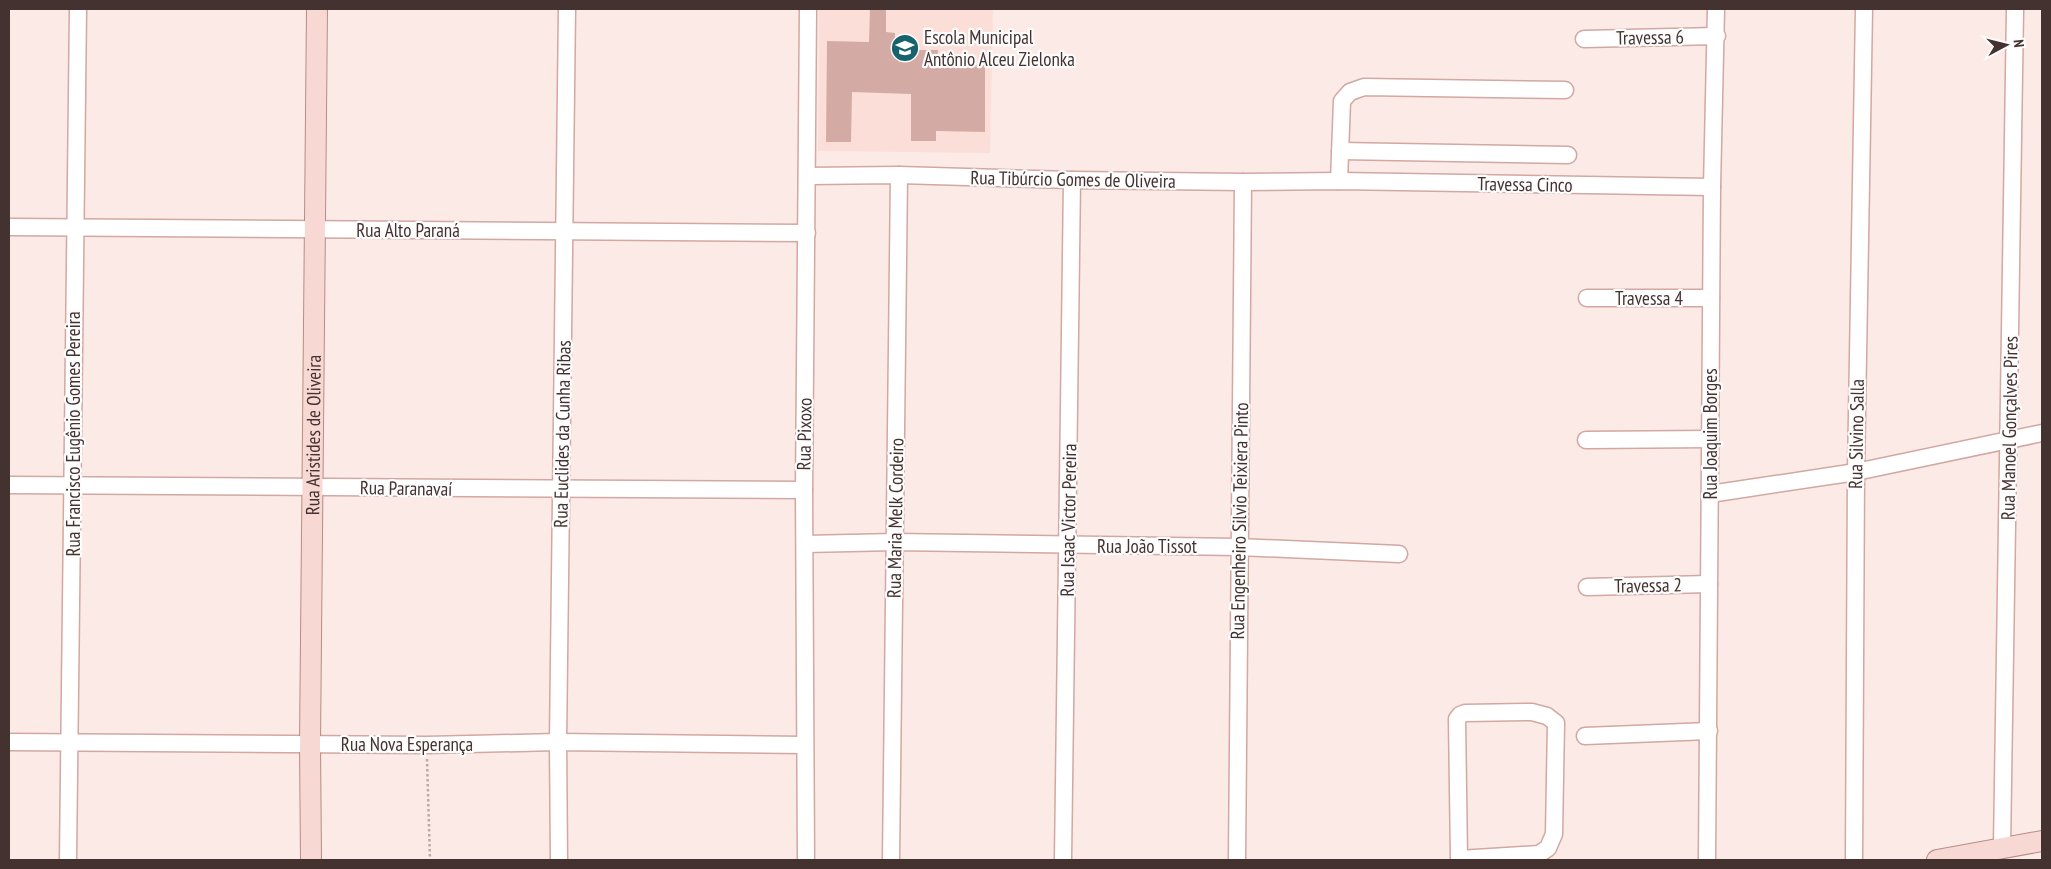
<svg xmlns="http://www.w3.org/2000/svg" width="2051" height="869" font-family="'PT Sans Narrow',sans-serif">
<rect width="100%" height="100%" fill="#fceae7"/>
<path fill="#fcded8" d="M819 9H993L990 153 818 151Z"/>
<path fill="#d3aba4" d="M870 9H886V32L895 33V50H938L937 64 985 65V132L936 131V141H911V94L852 92 851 142H826L827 41 869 42Z"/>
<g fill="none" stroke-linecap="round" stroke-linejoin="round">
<defs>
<g id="minor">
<path d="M1584 39 1717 36"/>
<path d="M1340 151 1568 155"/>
<path d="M807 176 899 175 1072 180 1243 182 1339 181 1712 187"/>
<path d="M1339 181 1342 101 1350 92 1364 87 1565 90"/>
<path d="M9 227 807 233"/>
<path d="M1587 298H1711"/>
<path d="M1586 440 1710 439"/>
<path d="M9 485 804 490"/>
<path d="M1710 494 1856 472 2042 433"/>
<path d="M805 544 895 542 1239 547 1399 554"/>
<path d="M1587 587 1709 584"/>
<path d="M1585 736 1709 731"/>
<path d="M9 742 427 745 558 742 805 745"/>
<path d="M2002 847 2015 9"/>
<path d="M1459 859 1539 854 1548 848 1554 834 1556 723 1547 716 1532 712 1465 713 1460 715 1457 719 1459 859V860"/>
<path d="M68 860 78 9"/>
<path d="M559 860 558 742 567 9"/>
<path d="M806 860 804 490 808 9"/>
<path d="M891 860 899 175"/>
<path d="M1063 860 1072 180"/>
<path d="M1237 860 1243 182"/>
<path d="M1707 860 1712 187 1716 9"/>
<path d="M1854 860 1856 472 1864 9"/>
</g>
<g id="major">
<path id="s1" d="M311 860 310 744 317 9"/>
<path d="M1937 860 2042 841"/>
</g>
</defs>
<use href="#minor" stroke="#d1a8a2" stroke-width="19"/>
<use href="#major" stroke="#b68d86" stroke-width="22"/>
<path stroke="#bba9a7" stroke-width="2.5" stroke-dasharray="2.5 2.5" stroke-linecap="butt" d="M427 759 430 860"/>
<use href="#minor" stroke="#fff" stroke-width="16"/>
<use href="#major" stroke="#f8d8d3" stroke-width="20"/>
</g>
<defs>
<symbol id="school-disc" viewBox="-11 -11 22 22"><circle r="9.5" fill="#16626d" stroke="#fcfcfc"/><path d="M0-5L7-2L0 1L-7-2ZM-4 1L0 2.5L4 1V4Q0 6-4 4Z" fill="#fff"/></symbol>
</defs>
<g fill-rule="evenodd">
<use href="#school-disc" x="889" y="32" width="32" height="32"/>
</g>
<g text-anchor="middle" stroke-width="4.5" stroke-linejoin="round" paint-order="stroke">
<g font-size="19" fill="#433230" stroke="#fcfcfc" text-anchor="start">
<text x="924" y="44">Escola Municipal<tspan x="924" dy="22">Antônio Alceu Zielonka</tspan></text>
</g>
<g font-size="19" fill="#433230" stroke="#fcfcfc">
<text transform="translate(1650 37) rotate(-1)" y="7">Travessa 6</text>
<text transform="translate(1073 179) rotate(1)" y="7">Rua Tibúrcio Gomes de Oliveira</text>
<text transform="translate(1525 184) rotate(1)" y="7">Travessa Cinco</text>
<text x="408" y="237">Rua Alto Paraná</text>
<text x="1649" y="305">Travessa 4</text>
<text transform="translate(2009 428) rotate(-89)" y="7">Rua Manoel Gonçalves Pires</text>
<text transform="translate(73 434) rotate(-90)" y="7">Rua Francisco Eugênio Gomes Pereira</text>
<text dy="7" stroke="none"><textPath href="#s1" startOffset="425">Rua Aristides de Oliveira</textPath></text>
<text transform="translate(562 434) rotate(-89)" y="7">Rua Euclides da Cunha Ribas</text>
<text transform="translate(804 434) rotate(-89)" y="7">Rua Pixoxo</text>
<text transform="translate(1710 434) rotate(-90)" y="7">Rua Joaquim Borges</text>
<text transform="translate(1856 434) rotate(-89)" y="7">Rua Silvino Salla</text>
<text transform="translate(406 488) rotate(1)" y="7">Rua Paranavaí</text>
<text transform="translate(895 518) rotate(-89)" y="7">Rua Maria Melk Cordeiro</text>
<text transform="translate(1068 520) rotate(-89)" y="7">Rua Isaac Victor Pereira</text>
<text transform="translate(1239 521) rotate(-89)" y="7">Rua Engenheiro Silvio Teixiera Pinto</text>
<text x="1147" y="553">Rua João Tissot</text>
<text transform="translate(1648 585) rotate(-1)" y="7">Travessa 2</text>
<text x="407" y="751">Rua Nova Esperança</text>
</g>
</g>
<rect width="2051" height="869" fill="none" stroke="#433230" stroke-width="20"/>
<g transform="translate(2006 45) rotate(83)" stroke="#fcfcfc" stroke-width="4" paint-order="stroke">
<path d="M0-4L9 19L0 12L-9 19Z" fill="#433230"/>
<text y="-8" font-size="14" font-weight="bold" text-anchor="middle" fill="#433230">N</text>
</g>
</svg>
